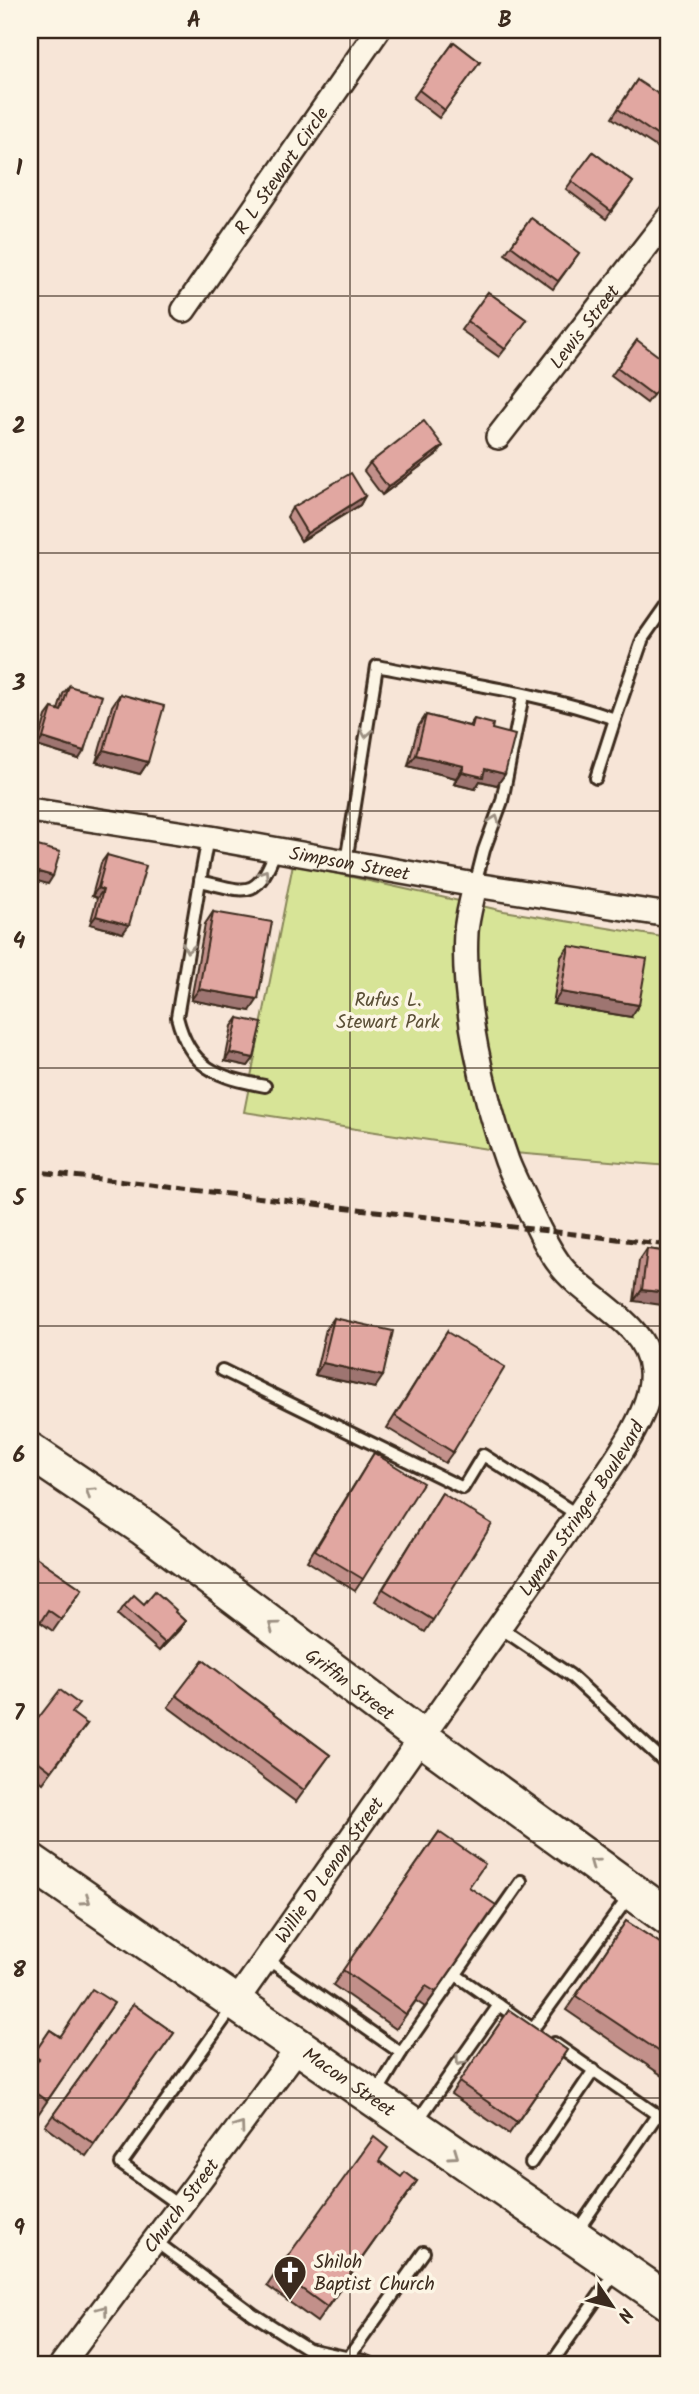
<svg xmlns="http://www.w3.org/2000/svg" width="699" height="2394" font-family="Kalam,sans-serif">
<rect width="100%" height="100%" fill="#f7e5d7"/>
<filter id="ink" filterUnits="userSpaceOnUse"><feTurbulence type="fractalNoise" baseFrequency=".0143" numOctaves="2"/><feDisplacementMap in="SourceGraphic" scale="14" xChannelSelector="R" yChannelSelector="G"/><feConvolveMatrix kernelMatrix="1 2 1 2 8 2 1 2 1" color-interpolation-filters="sRGB"/></filter>
<g filter="url(#ink)">
<path fill="#d7e497" stroke="#89875a" stroke-width="2" d="M293 864 504 911 669 938V1166L514 1153 244 1112Z"/>
<g fill="none" stroke-linecap="round" stroke-linejoin="round">
<defs>
<g id="lane">
<path d="M596 778 615 719"/>
<path d="M208 837 200 881C247 892 256 901 276 850"/>
<path d="M346 862 377 666C456 682 539 692 615 719L643 638 669 601"/>
<path d="M200 881 177 1017C190 1069 217 1077 265 1086"/>
<path d="M475 885 484 850 502 801 523 695"/>
<path d="M647 1353 669 1350"/>
<path d="M222 1370 463 1488 483 1455 578 1515"/>
<path d="M499 1627 570 1675 669 1766"/>
<path d="M267 1959 401 2053 521 1881"/>
<path d="M456 1975 533 2029 630 1895"/>
<path d="M554 2043 669 2123"/>
<path d="M375 2096 401 2053"/>
<path d="M416 2123 499 2005"/>
<path d="M531 2163 594 2070"/>
<path d="M181 2207 121 2164 233 2007"/>
<path d="M575 2234 657 2115"/>
<path d="M155 2241 253 2314 308 2349 364 2361 371 2364"/>
<path d="M349 2357 424 2252"/>
<path d="M551 2364 617 2270"/>
</g>
<g id="street">
<path id="s1" d="M184 310 378 30"/>
<path id="s2" d="M498 437 669 217"/>
<path id="s3" d="M30 810 211 838 475 885 669 915"/>
<path id="s4" d="M235 2003 578 1515C602 1478 655 1415 651 1371 648 1322 586 1300 560 1265 547 1248 538 1228 529 1209 522 1193 513 1177 507 1161 483 1095 462 1003 466 932 467 917 472 901 475 885"/>
<path id="s5" d="M62 2364 299 2047"/>
</g>
<g id="primary">
<path id="s6" d="M30 1451 144 1528 422 1738 669 1918"/>
<path id="s7" d="M30 1861 669 2302"/>
</g>
</defs>
<use href="#lane" stroke="#3b2a1e" stroke-width="16"/>
<use href="#street" stroke="#3b2a1e" stroke-width="28"/>
<use href="#primary" stroke="#3b2a1e" stroke-width="40"/>
<use href="#lane" stroke="#fcf5e5" stroke-width="10"/>
<use href="#street" stroke="#fcf5e5" stroke-width="23"/>
<use href="#primary" stroke="#fcf5e5" stroke-width="35"/>
<path stroke="#3b2a1e" stroke-width="5" stroke-dasharray="10 5" stroke-linecap="butt" d="M30 1171 669 1245"/>
</g>
<g fill="#c2908a" stroke="#3b2a1e" stroke-width="2">
<path d="M454 42 480 62 439 118 413 98Z"/>
<path d="M637 80 669 138 661 150 612 118Z"/>
<path d="M593 152 633 182 606 219 566 189Z"/>
<path d="M531 218 579 253 553 289 505 254Z"/>
<path d="M488 292 527 320 499 357 461 330Z"/>
<path d="M637 340 669 373 647 403 611 376Z"/>
<path d="M437 454 382 495 364 471 370 463Z"/>
<path d="M365 496 360 505 301 541 287 517 292 508Z"/>
<path d="M69 686 79 759 37 746 46 716 52 708 58 710 63 694Z"/>
<path d="M120 694 148 762 140 774 96 762 112 706Z"/>
<path d="M426 715 469 726 474 719 492 729 505 774 497 785 480 781 475 789 454 784 456 778 408 766 418 727Z"/>
<path d="M107 855 123 933 90 924 97 898 92 896 101 863Z"/>
<path d="M213 912 250 1011 191 1000 205 924Z"/>
<path d="M569 946 631 1017 553 1004 561 957Z"/>
<path d="M238 1018 254 1058 248 1066 225 1061 232 1026Z"/>
<path d="M647 1249 669 1252 634 1301 639 1261Z"/>
<path d="M334 1318 375 1388 315 1375 326 1329Z"/>
<path d="M447 1332 453 1452 445 1463 387 1428Z"/>
<path d="M669 1410V1439L665 1438Z"/>
<path d="M374 1453 363 1579 355 1591 307 1561Z"/>
<path d="M442 1493 433 1620 425 1632 375 1601Z"/>
<path d="M30 1553 82 1589 53 1631 40 1622 33 1633 30 1631Z"/>
<path d="M144 1604 175 1612 185 1621 179 1630 159 1651 118 1615 124 1606Z"/>
<path d="M203 1660 330 1755 296 1802 168 1707Z"/>
<path d="M87 1724 43 1783 30 1773V1729Z"/>
<path d="M439 1832 469 1887 436 1992 425 2007 416 2001 396 2029 333 1985Z"/>
<path d="M626 1921 669 1949V2080L566 2010Z"/>
<path d="M114 2003 39 2113 30 2106V2060L50 2030 60 2036Z"/>
<path d="M133 2004 174 2033 86 2156 45 2126Z"/>
<path d="M509 2010 567 2050 509 2134 451 2094Z"/>
<path d="M379 2161 401 2177 417 2181 317 2322 267 2286 277 2271Z"/>
</g>
<g fill="#9e7571" stroke="#3b2a1e" stroke-width="2">
<path d="M443 446 437 454 382 495 388 487Z"/>
<path d="M365 496 360 505 301 541 307 533Z"/>
<path d="M43 738 84 751 79 759 37 746Z"/>
<path d="M104 750 148 762 140 774 96 762Z"/>
<path d="M416 755 464 766 456 778 408 766Z"/>
<path d="M485 769 505 774 497 785 480 781 475 789 454 784 462 772Z"/>
<path d="M39 872 53 876 48 884 34 880Z"/>
<path d="M30 886 35 888 30 895Z"/>
<path d="M98 888 103 890 97 898 92 896Z"/>
<path d="M96 916 129 925 123 933 90 924Z"/>
<path d="M199 989 258 999 250 1011 191 1000Z"/>
<path d="M561 992 639 1005 631 1017 553 1004Z"/>
<path d="M230 1053 254 1058 248 1066 225 1061Z"/>
<path d="M642 1290 669 1293V1306L634 1301Z"/>
<path d="M323 1363 383 1376 375 1388 315 1375Z"/>
<path d="M185 1621 179 1630 159 1651 165 1643Z"/>
</g>
<g fill="#e1a7a1" stroke="#3b2a1e" stroke-width="2">
<path d="M454 42 480 62 445 110 419 90Z"/>
<path d="M637 80 669 101V138L667 142 618 109Z"/>
<path d="M593 152 633 182 611 211 571 181Z"/>
<path d="M531 218 579 253 558 281 511 246Z"/>
<path d="M488 292 527 320 505 349 467 321Z"/>
<path d="M637 340 669 364V373L653 395 617 368Z"/>
<path d="M424 421 443 446 388 487 370 463Z"/>
<path d="M351 473 365 496 307 533 292 508Z"/>
<path d="M69 686 102 696 84 751 43 738 52 708 61 711Z"/>
<path d="M120 694 164 706 148 762 104 750Z"/>
<path d="M426 715 472 727 474 719 493 724 492 729 515 735 505 774 485 769 483 777 462 772 464 766 416 755Z"/>
<path d="M30 844 60 852 53 876 39 872 35 888 30 886Z"/>
<path d="M107 855 146 866 129 925 96 916 103 890 98 888Z"/>
<path d="M213 912 272 922 258 999 199 989Z"/>
<path d="M569 946 647 959 639 1005 561 992Z"/>
<path d="M238 1018 262 1023 254 1058 230 1053Z"/>
<path d="M647 1249 669 1252V1293L642 1290Z"/>
<path d="M334 1318 393 1331 383 1376 323 1363Z"/>
<path d="M447 1332 505 1367 453 1452 395 1416Z"/>
<path d="M374 1453 423 1483 363 1579 315 1550Z"/>
<path d="M442 1493 492 1524 433 1620 383 1589Z"/>
<path d="M30 1553 82 1589 61 1619 48 1610 41 1621 30 1613Z"/>
<path d="M155 1591 176 1610 175 1612 185 1621 165 1643 124 1606 134 1595 144 1604Z"/>
<path d="M203 1660 330 1755 304 1790 176 1695Z"/>
<path d="M60 1690 79 1704 72 1713 87 1724 51 1771 30 1755V1729Z"/>
<path d="M439 1832 485 1864 469 1887 496 1905 436 1992 426 1986 406 2014 343 1970Z"/>
<path d="M626 1921 669 1949V2058L576 1996Z"/>
<path d="M30 1957 34 1960 30 1966Z"/>
<path d="M92 1989 114 2003 47 2101 30 2089V2072L39 2059 33 2055 50 2030 60 2037Z"/>
<path d="M133 2004 174 2033 94 2144 53 2115Z"/>
<path d="M509 2010 567 2050 517 2122 459 2082Z"/>
<path d="M374 2137 388 2148 379 2161 401 2177 405 2172 417 2181 327 2307 277 2271Z"/>
</g>
<defs><path id="oneway-chevron" d="M-2-3.5L2.5 0L-2 3.5" fill="none" stroke-width="1.6" stroke-linecap="round" stroke-linejoin="round" transform="scale(1.75)"/></defs>
<g stroke="#9c9082">
<use href="#oneway-chevron" transform="translate(366 733) rotate(99)"/>
<use href="#oneway-chevron" transform="translate(495 820) rotate(-70)"/>
<use href="#oneway-chevron" transform="translate(264 874) rotate(-57)"/>
<use href="#oneway-chevron" transform="translate(188 948) rotate(100)"/>
<use href="#oneway-chevron" transform="translate(90 1492) rotate(-146)"/>
<use href="#oneway-chevron" transform="translate(273 1626) rotate(-143)"/>
<use href="#oneway-chevron" transform="translate(594 1863) rotate(-144)"/>
<use href="#oneway-chevron" transform="translate(86 1900) rotate(35)"/>
<use href="#oneway-chevron" transform="translate(460 2061) rotate(125)"/>
<use href="#oneway-chevron" transform="translate(240 2127) rotate(-54)"/>
<use href="#oneway-chevron" transform="translate(454 2155) rotate(35)"/>
<use href="#oneway-chevron" transform="translate(103 2310) rotate(-53)"/>
</g>
</g>
<path fill="none" stroke="#3b2a1e" stroke-width="2" stroke-opacity="0.55" d="M350 30V2364M30 296H669M30 553H669M30 811H669M30 1068H669M30 1326H669M30 1583H669M30 1841H669M30 2098H669"/>
<defs>
<symbol id="church-pin" viewBox="-11 -11 22 30"><path d="M0 17L-7.5 6A9.5 9.5 0 1 1 7.5 6Z" fill="#3b2a1e" stroke="#fcf5e5"/><path d="M-1.2-6h2.4v3.5h3.3v2.4h-3.3V6h-2.4V-.1h-3.3v-2.4h3.3Z" fill="#fff"/></symbol>
</defs>
<g fill-rule="evenodd">
<use href="#church-pin" x="271" y="2253" width="38" height="52"/>
</g>
<g text-anchor="middle" stroke-width="7" stroke-linejoin="round" paint-order="stroke">
<g font-size="19" fill="#3b2a1e" stroke="#fcf5e5">
<text dy="7" stroke="none"><textPath href="#s1" startOffset="170">R L Stewart Circle</textPath></text>
<text dy="7" stroke="none"><textPath href="#s2" startOffset="140">Lewis Street</textPath></text>
<text dy="7" stroke="none"><textPath href="#s3" startOffset="324">Simpson Street</textPath></text>
<text dy="7" stroke="none"><textPath href="#s4" startOffset="604">Lyman Stringer Boulevard</textPath></text>
<text dy="7" stroke="none"><textPath href="#s6" startOffset="396">Griffin Street</textPath></text>
<text dy="7" stroke="none"><textPath href="#s4" startOffset="163">Willie D Lenon Street</textPath></text>
<text dy="7" stroke="none"><textPath href="#s7" startOffset="388">Macon Street</textPath></text>
<text dy="7" stroke="none"><textPath href="#s5" startOffset="198">Church Street</textPath></text>
</g>
<g font-size="19" fill="#5a4f36" stroke="#fcf5e5">
<text x="388" y="1006">Rufus L.<tspan x="388" dy="22">Stewart Park</tspan></text>
</g>
<g font-size="19" fill="#3b2a1e" stroke="#fcf5e5" text-anchor="start">
<text x="314" y="2268">Shiloh<tspan x="314" dy="22">Baptist Church</tspan></text>
</g>
</g>
<rect width="699" height="2394" fill="none" stroke="#fcf5e5" stroke-width="77"/>
<g transform="translate(612 2306) rotate(125)" stroke="#fcf5e5" stroke-width="5" paint-order="stroke">
<path d="M0-5L12 26L0 18L-12 26Z" fill="#3b2a1e"/>
<text y="-10" font-size="19" font-weight="bold" text-anchor="middle" fill="#3b2a1e">N</text>
</g>
<rect x="38" y="38" width="622" height="2318" fill="none" stroke="#3b2a1e" stroke-width="2.5"/>
<g font-size="23" text-anchor="middle" font-weight="bold" fill="#3b2a1e">
<text x="194" y="27">A</text>
<text x="505" y="27">B</text>
<text x="19" y="175">1</text>
<text x="19" y="433">2</text>
<text x="19" y="690">3</text>
<text x="19" y="948">4</text>
<text x="19" y="1205">5</text>
<text x="19" y="1462">6</text>
<text x="19" y="1720">7</text>
<text x="19" y="1977">8</text>
<text x="19" y="2235">9</text>
</g>
</svg>
